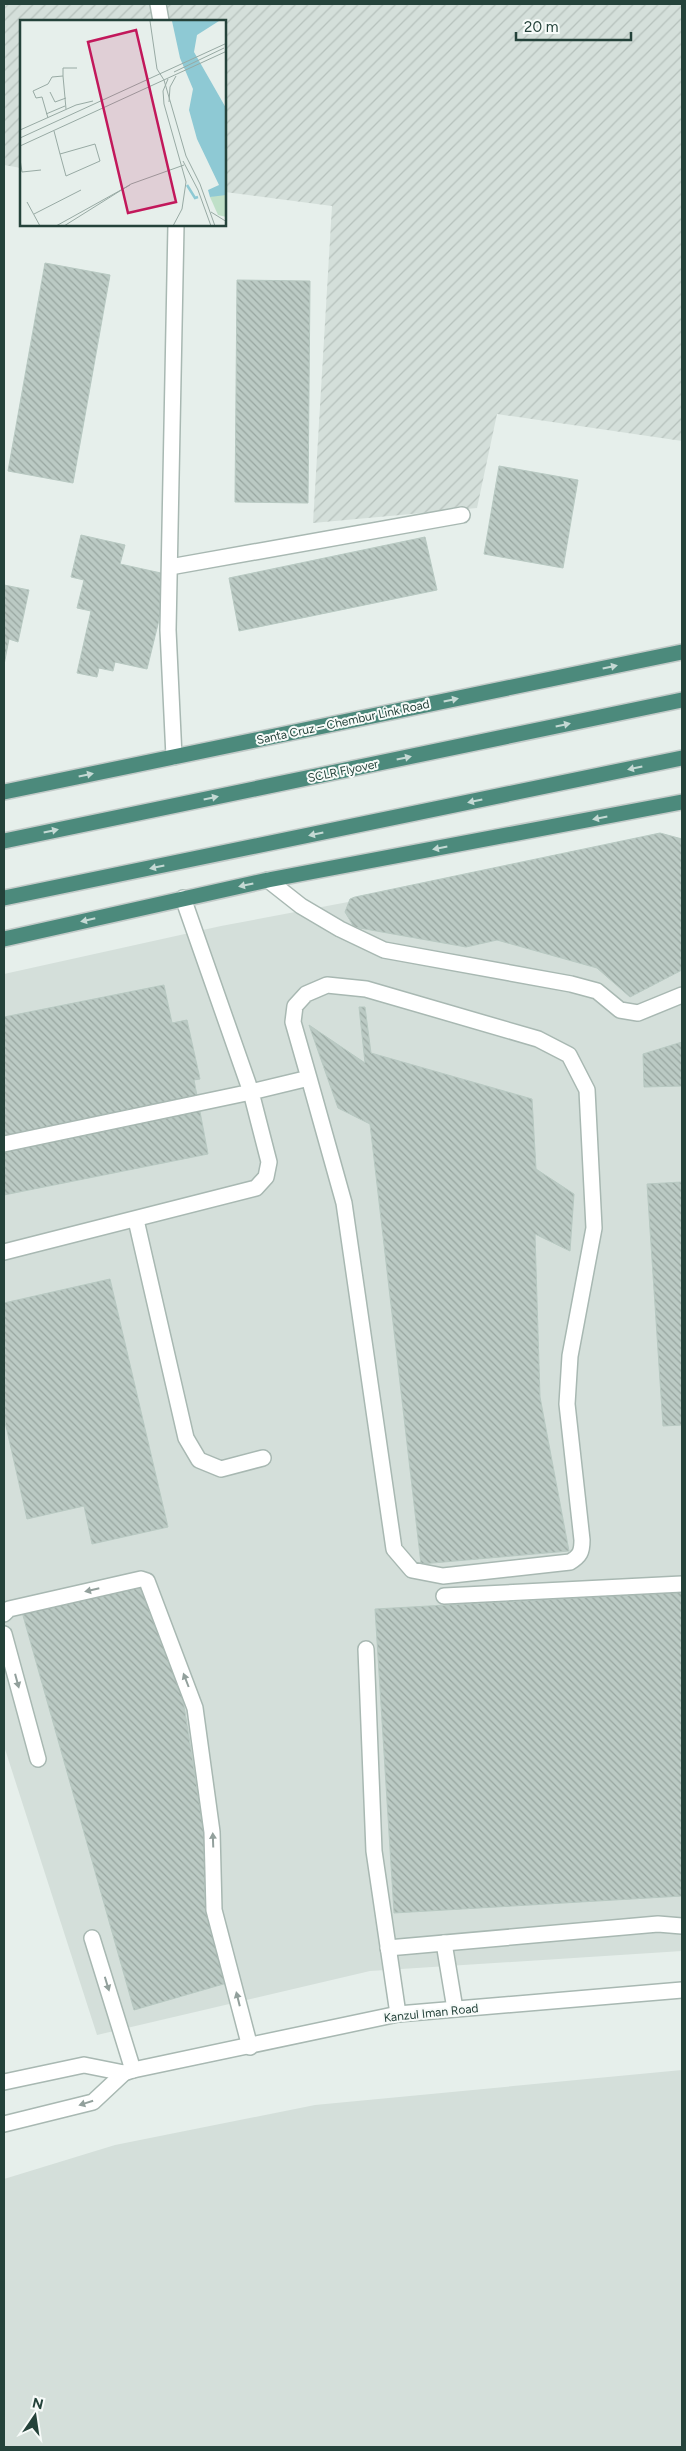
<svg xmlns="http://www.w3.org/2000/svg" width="686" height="2451" font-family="Figtree,sans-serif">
<defs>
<pattern id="industrial-furrows" width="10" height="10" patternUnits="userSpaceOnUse" patternTransform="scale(1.25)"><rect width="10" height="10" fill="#d4dfda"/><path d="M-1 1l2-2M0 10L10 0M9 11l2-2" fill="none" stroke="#b6c1bc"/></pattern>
<pattern id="building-back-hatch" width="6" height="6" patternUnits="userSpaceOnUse" patternTransform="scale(1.25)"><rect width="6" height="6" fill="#bbcac4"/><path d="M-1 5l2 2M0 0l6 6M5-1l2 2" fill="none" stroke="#98a6a0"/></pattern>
</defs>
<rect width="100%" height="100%" fill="#e6efeb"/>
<g fill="#d4dfda">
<path d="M682 839V1951L370 1971 97 2035 4 1746V974L221 926Z"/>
<path d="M682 2070V2447H4V2179L115 2145 315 2105Z"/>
</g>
<path fill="url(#industrial-furrows)" d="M4 4H682V441L497 414 477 508 313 523 332 206 225 192V21H21V168L4 165Z"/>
<g fill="url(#building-back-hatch)" stroke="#b8c9c2">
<path d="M45 263 110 275 73 483 8 471Z"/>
<path d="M237 280 310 281 308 503 235 502Z"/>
<path d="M499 466 578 480 563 568 484 554Z"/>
<path d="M81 535 125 545 120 564 170 575 147 669 115 662 113 671 99 668 97 677 77 673 91 611 77 608 84 580 71 577Z"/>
<path d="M425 537 437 590 239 631 229 578Z"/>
<path d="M4 585 29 590 18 642 9 639 4 665Z"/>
<path d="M660 833 682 839V970L630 997 597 968 497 940 466 947 354 927 345 912 350 899 355 897Z"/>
<path d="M164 985 172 1023 187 1020 200 1079 194 1080 208 1154 4 1195V1017Z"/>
<path d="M359 1007H365L371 1053 532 1099 536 1169 574 1194 570 1251 535 1234 540 1397 569 1551 421 1564 370 1124 338 1108 309 1025 365 1063Z"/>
<path d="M682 1042V1086L644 1087 643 1054Z"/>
<path d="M682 1182V1425L663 1426 647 1184Z"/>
<path d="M110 1279 168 1527 92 1544 84 1506 27 1519 4 1417V1303Z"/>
<path d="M144 1583 183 1699 204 1833 205 1904 227 1983 134 2010 22 1612Z"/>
<path d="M682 1592V1896L394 1913 375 1609Z"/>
</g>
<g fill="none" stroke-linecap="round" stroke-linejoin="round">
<defs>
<g id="service">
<path d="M158 4 161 21"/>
<path d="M170 567 462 515"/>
<path d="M174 757 168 630 176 225"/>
<path d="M268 880 301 906 340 929 384 950 571 984 597 991 620 1010 638 1013 682 995"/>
<path d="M4 1144 251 1092 183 898"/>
<path d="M136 1220 186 1438 199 1460 221 1469 263 1458"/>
<path d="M4 1252 256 1188 266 1177 269 1162 251 1092 309 1078 344 1203 394 1549 412 1570 443 1576 570 1562C580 1556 582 1552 582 1540L567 1404 570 1356 594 1228 587 1090 569 1055 538 1039 366 989 327 985 306 994 295 1006 293 1022 309 1078"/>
<path d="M444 1596 682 1584"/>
<path d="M4 1614 9 1609 141 1579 147 1581 195 1708 212 1832 214 1910 250 2047"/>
<path d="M4 1634 38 1759"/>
<path d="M366 1649 374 1851 398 2014"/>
<path d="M92 1938 133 2070"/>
<path d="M444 1943 455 2009"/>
<path d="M388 1948 658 1924 682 1926"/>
</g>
<g id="tertiary">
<path d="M4 2082 84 2065 124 2073"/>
<path d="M4 2124 93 2102 124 2073 133 2070 398 2014 682 1990"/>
</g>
<g id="trunk">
<path d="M4 792 682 652"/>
<path d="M4 841 682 700"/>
<path d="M4 898 682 758"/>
<path d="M4 939 268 880 682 802"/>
</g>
</defs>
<use href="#service" stroke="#a8b8b2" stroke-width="18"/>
<use href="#tertiary" stroke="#a8b8b2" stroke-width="18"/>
<use href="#trunk" stroke="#c2cac8" stroke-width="18"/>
<use href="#service" stroke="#fff" stroke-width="15"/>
<use href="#tertiary" stroke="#fff" stroke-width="15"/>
<use href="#trunk" stroke="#4c8a7c" stroke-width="15"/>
</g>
<defs><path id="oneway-solid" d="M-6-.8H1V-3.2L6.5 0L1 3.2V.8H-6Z" transform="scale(1.25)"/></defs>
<g fill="#c4d9d4">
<use href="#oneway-solid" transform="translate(610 667) rotate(-12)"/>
<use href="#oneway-solid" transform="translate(451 700) rotate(-12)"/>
<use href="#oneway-solid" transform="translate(563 725) rotate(-12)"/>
<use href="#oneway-solid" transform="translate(404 758) rotate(-12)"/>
<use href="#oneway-solid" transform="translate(635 768) rotate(168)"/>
<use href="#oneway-solid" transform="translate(86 775) rotate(-12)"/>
<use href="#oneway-solid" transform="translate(211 798) rotate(-12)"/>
<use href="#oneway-solid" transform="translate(475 801) rotate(168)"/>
<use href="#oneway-solid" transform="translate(600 818) rotate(169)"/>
<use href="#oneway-solid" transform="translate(51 831) rotate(-12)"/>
<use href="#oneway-solid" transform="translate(316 834) rotate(168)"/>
<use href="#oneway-solid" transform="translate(440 848) rotate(169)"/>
<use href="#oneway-solid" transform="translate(157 867) rotate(168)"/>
<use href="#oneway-solid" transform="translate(246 885) rotate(168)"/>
<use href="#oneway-solid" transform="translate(88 920) rotate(167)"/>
</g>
<g fill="#92a09c">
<use href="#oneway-solid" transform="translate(92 1590) rotate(167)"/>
<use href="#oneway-solid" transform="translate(186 1680) rotate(-111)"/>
<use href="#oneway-solid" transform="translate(17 1681) rotate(75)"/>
<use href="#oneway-solid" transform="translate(213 1840) rotate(-92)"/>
<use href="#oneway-solid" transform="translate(107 1984) rotate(73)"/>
<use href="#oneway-solid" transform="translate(238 1999) rotate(-104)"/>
<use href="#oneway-solid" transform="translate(86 2103) rotate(162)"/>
</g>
<g text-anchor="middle" stroke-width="4" stroke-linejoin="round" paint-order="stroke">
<g font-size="12" fill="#24423a" stroke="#f7fbf9">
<text transform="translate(343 722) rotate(-12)" y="4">Santa Cruz – Chembur Link Road</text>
<text transform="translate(343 771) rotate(-12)" y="4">SCLR Flyover</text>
<text transform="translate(431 2013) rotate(-6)" y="4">Kanzul Iman Road</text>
</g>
</g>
<g transform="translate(20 20)">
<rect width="206" height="206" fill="#e6efeb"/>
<path d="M204 173 206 175V197L198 195 190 177Z" fill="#bfe0c8"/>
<path d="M152 1H199L177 15 174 32 206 88V175L190 177 188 170 199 165 177 119 169 90 173 69 160 38Z" fill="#8ec9d4"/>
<path fill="none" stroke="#8ec9d4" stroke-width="2.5" d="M167 165 175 178 178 177"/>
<path fill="none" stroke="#98aaa4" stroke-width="1" d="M130 1 137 49M137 49 144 60 166 136 180 164 195 206M154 52 204 28M43 56 46 89M148 59 143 71 144 84 166 162 162 189 153 206M30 72 35 82 46 78M149 82 150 67 156 56M26 94 45 86M28 98 22 77 16 78 13 71 28 64 32 57 43 56V48H57M0 110 56 85 73 81M34 111 40 134M0 118 207 23M75 124 80 141 46 156 40 134ZM0 126 207 31M0 139 2 152 21 150M163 141 178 170 191 206M7 182 20 206M191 192 207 202M14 194 61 170M36 206 110 165M44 206 111 164 164 145"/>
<path fill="#c2185b" fill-opacity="0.15" stroke="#c2185b" stroke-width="2.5" d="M116 10 156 182 108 193 68 22Z"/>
<rect width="206" height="206" fill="none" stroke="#24423a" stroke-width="2.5"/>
</g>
<rect width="686" height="2451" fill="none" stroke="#24423a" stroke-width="10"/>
<g transform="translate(35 2416) rotate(13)" stroke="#f7fbf9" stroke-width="4" paint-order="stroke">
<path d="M0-4L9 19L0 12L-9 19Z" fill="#24423a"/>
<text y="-8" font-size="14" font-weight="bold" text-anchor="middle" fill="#24423a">N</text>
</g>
<path d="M516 32v8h115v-8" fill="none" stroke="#24423a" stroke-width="2.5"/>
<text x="524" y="32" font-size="15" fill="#24423a" stroke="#f7fbf9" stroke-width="4" paint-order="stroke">20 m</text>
</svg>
